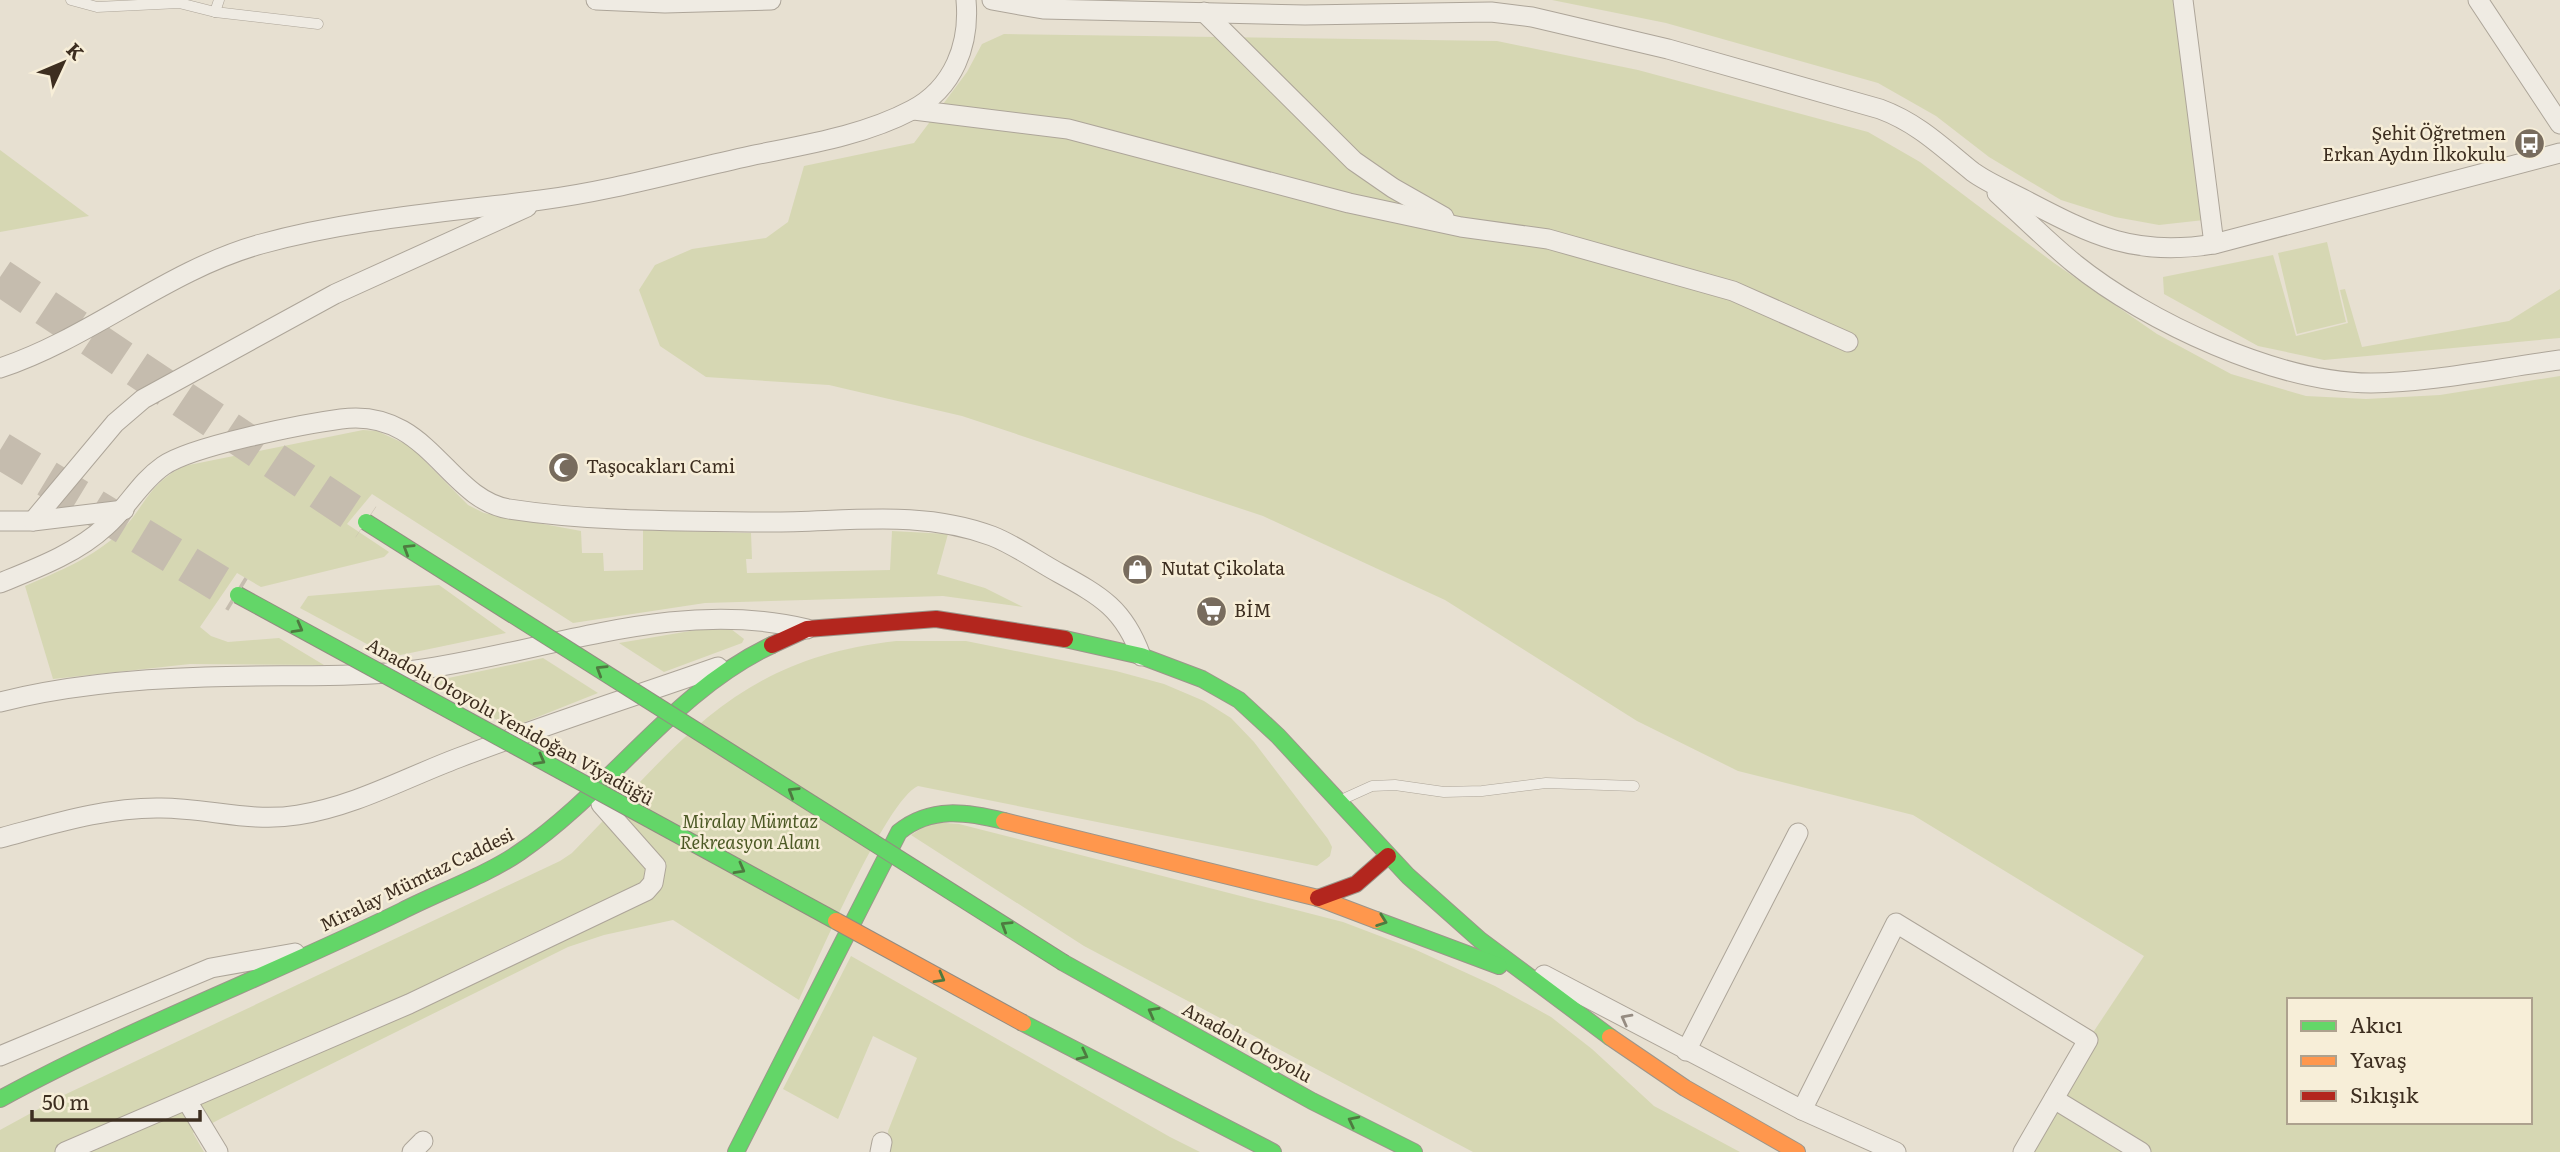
<svg xmlns="http://www.w3.org/2000/svg" width="2560" height="1152" font-family="Literata,serif">
<rect width="100%" height="100%" fill="#e7e0d1"/>
<g fill="#d6d7b3" fill-rule="evenodd">
<path d="M1552 0H2173L2204 220 2159 225 2115 217 2061 200 1989 157 1936 116 1878 83 1666 23Z"/>
<path d="M1004 34 1497 41 1638 70 1868 132 1920 162 2054 263 2157 334 2231 374 2306 396 2366 399 2440 395 2560 376V1152H2023L2088 1040 2144 956 1913 815 1738 771 1637 721 1445 600 1263 516 962 416 829 385 706 377 660 346 639 290 655 265 692 249 766 238 788 222 804 166 914 143 967 72 982 44ZM2289 1000H2530V1122H2289Z"/>
<path d="M0 150 89 216 0 232Z"/>
<path d="M2327 242 2346 322 2297 334 2278 253Z"/>
<path d="M2273 255 2296 336 2348 323 2340 290 2345 289 2362 347 2509 321 2560 289V338L2324 360 2258 346 2164 294 2163 277Z"/>
<path d="M363 430 377 431 410 446 468 505 484 513 581 531 582 553H603L604 571 643 570V530L751 533 752 559H746L747 573 890 570 892 531 948 534 937 574 985 588 1023 607 943 596 705 603 573 623 372 494 347 524 389 552 384 557 261 587 237 573 200 627 211 636 228 642 279 638 324 665 190 664 53 679 25 586C59 571 93 558 120 532 146 506 147 485 184 466Z"/>
<path d="M439 585 506 633 391 657 300 608 308 596Z"/>
<path d="M714 627 731 629 744 639 742 643 664 672 619 643Z"/>
<path d="M896 641H966L1116 671 1164 684 1204 701 1231 718 1254 742 1328 839 1332 847 1330 856 1317 866 918 786C886 800 817 962 799 1000L673 920 604 935 568 947 222 1118 193 1133 204 1152H0V1130L64 1095 560 861 572 853C679 745 733 659 896 641Z"/>
<path d="M543 658 598 693 510 728 434 681Z"/>
<path d="M932 822 959 824 1343 922 1414 949 1495 986 1551 1017 1592 1049 1654 1106 1740 1152H1473L1084 946 911 835Z"/>
<path d="M851 956 1170 1137 1200 1152H890L888 1131 917 1058 873 1036 838 1119 783 1089Z"/>
</g>
<g fill="none" stroke-linecap="round" stroke-linejoin="round">
<g stroke="#c5bcae" stroke-width="37" stroke-dasharray="37 18" stroke-linecap="butt">
<path d="M0 277 366 522"/>
<path d="M0 450 238 595"/>
</g>
<defs>
<g id="lane">
<path d="M71 0 97 7 179 3 215 12 318 24"/>
<path d="M215 12 219 0"/>
<path d="M1341 800 1372 786 1395 785 1444 792 1482 791 1546 783 1634 786"/>
</g>
<g id="street">
<path d="M596 0 665 3 771 0"/>
<path d="M992 0 1043 9 1305 15 1491 12 1532 17 1668 49 1880 109C1918 123 1942 147 1973 172 1988 183 2008 191 2025 200 2094 236 2135 257 2214 244L2560 153"/>
<path d="M2183 0 2214 244"/>
<path d="M2478 0 2560 124"/>
<path d="M1204 12 1354 161 1393 188 1444 217"/>
<path d="M914 110 1068 129 1349 203 1461 227 1548 239 1733 291 1848 342"/>
<path d="M1997 193C2023 217 2048 242 2075 264 2147 322 2278 383 2371 383 2434 382 2498 368 2560 360"/>
<path d="M0 368C91 338 167 270 261 244 352 219 448 212 541 200 611 191 681 171 750 156 803 145 863 136 912 110 954 88 970 44 966 0"/>
<path d="M0 521H33L124 510"/>
<path d="M33 521 115 423 143 399 335 294 527 207"/>
<path d="M0 583C37 568 77 553 106 526 127 508 140 482 163 466 191 446 304 424 341 419 428 407 447 499 509 509 593 522 679 521 764 522 840 523 918 508 992 536 1015 545 1037 561 1059 573 1101 596 1124 609 1141 656"/>
<path d="M0 702C67 685 136 679 205 677 275 674 346 679 416 670 547 652 675 597 807 629"/>
<path d="M0 838C53 824 106 807 161 808 208 808 251 823 298 815 355 806 405 778 458 758 544 725 632 697 718 667"/>
<path d="M1544 975 1802 1110 1896 1152"/>
<path d="M1686 1051 1798 833"/>
<path d="M0 1056 211 968 295 953"/>
<path d="M2054 1099 2141 1152"/>
<path d="M187 1101 218 1152"/>
<path d="M1802 1110 1896 923 2088 1040 2023 1152"/>
<path d="M65 1152 409 1004 646 891 653 883 656 866 601 804"/>
<path d="M412 1152 423 1141"/>
<path d="M880 1152 882 1142"/>
</g>
<g id="fast">
<path d="M1065 639 1141 656 1202 679 1239 700 1278 736 1408 876 1480 940 1610 1037"/>
<path d="M1376 920 1499 966"/>
<path d="M1064 963 1312 1101 1414 1152"/>
<path d="M1023 1023 1273 1152"/>
<path d="M0 1099C130 1028 269 976 402 911 439 892 487 875 520 852 611 790 672 692 772 645"/>
<path d="M736 1152 899 832C931 806 967 812 1004 821"/>
</g>
<g id="slow">
<path d="M1004 821 1318 898 1376 920"/>
<path d="M1610 1037 1685 1088 1797 1152"/>
</g>
<g id="jam">
<path d="M772 645 807 629 936 619 1065 639"/>
<path d="M1318 898 1356 884 1388 856"/>
</g>
</defs>
<use href="#lane" stroke="#ada599" stroke-width="11"/>
<use href="#street" stroke="#ada599" stroke-width="21"/>
<use href="#fast" stroke="#9c958a" stroke-width="18"/>
<use href="#slow" stroke="#9c958a" stroke-width="18"/>
<use href="#jam" stroke="#9c958a" stroke-width="18"/>
<use href="#lane" stroke="#efebe3" stroke-width="10"/>
<use href="#street" stroke="#efebe3" stroke-width="19"/>
<use href="#fast" stroke="#63d668" stroke-width="16"/>
<use href="#slow" stroke="#ff974d" stroke-width="16"/>
<use href="#jam" stroke="#b3261e" stroke-width="16"/>
<defs>
<g id="fast-bridge">
<path d="M366 522 1064 963"/>
<path d="M238 595 836 921"/>
</g>
<path id="slow-bridge" d="M836 921 1023 1023"/>
</defs>
<use href="#fast-bridge" stroke="#928b80" stroke-width="18" stroke-linecap="butt"/>
<use href="#slow-bridge" stroke="#928b80" stroke-width="18" stroke-linecap="butt"/>
<use href="#fast-bridge" stroke="#63d668" stroke-width="16"/>
<use href="#slow-bridge" stroke="#ff974d" stroke-width="16"/>
</g>
<defs><path id="oneway-chevron" d="M-2-3.5L2.5 0L-2 3.5" fill="none" stroke-width="1.6" stroke-linecap="round" stroke-linejoin="round" transform="scale(1.75)"/></defs>
<g stroke="#4e7a40">
<use href="#oneway-chevron" transform="translate(408 549) rotate(-148)"/>
<use href="#oneway-chevron" transform="translate(298 628) rotate(29)"/>
<use href="#oneway-chevron" transform="translate(601 670) rotate(-148)"/>
<use href="#oneway-chevron" transform="translate(540 760) rotate(29)"/>
<use href="#oneway-chevron" transform="translate(793 792) rotate(-148)"/>
<use href="#oneway-chevron" transform="translate(740 869) rotate(29)"/>
<use href="#oneway-chevron" transform="translate(1382 921) rotate(20)"/>
<use href="#oneway-chevron" transform="translate(1006 926) rotate(-148)"/>
<use href="#oneway-chevron" transform="translate(940 978) rotate(29)"/>
<use href="#oneway-chevron" transform="translate(1153 1012) rotate(-151)"/>
<use href="#oneway-chevron" transform="translate(1083 1055) rotate(27)"/>
<use href="#oneway-chevron" transform="translate(1353 1121) rotate(-153)"/>
</g>
<use stroke="#968c82" href="#oneway-chevron" transform="translate(1626 1019) rotate(-152)"/>
<defs>
<symbol id="bus-disc" viewBox="-11 -11 22 22"><circle r="9.5" fill="#786c5e" stroke="#f7eed8"/><path d="M-5-6H5V4H4V6H2V4H-2V6H-4V4H-5ZM-3.5-4V0h7V-4ZM-3.5 1.2v1.5H-2V1.2ZM2 1.2v1.5H3.5V1.2Z" fill="#fff"/></symbol>
<symbol id="mosque-disc" viewBox="-11 -11 22 22"><circle r="9.5" fill="#786c5e" stroke="#f7eed8"/><path d="M3.5-4.9A6 6 0 1 0 3.5 4.9A5 5 0 1 1 3.5-4.9Z" fill="#fff"/></symbol>
<symbol id="shop-disc" viewBox="-11 -11 22 22"><circle r="9.5" fill="#786c5e" stroke="#f7eed8"/><path d="M-5-2.5h2.3a2.7 3.5 0 0 1 5.4 0H5L5.5 6h-11ZM-1.5-2.5h3a1.5 2.3 0 0 0-3 0Z" fill="#fff"/></symbol>
<symbol id="supermarket-disc" viewBox="-11 -11 22 22"><circle r="9.5" fill="#786c5e" stroke="#f7eed8"/><path d="M-6-5.5h2.5l.6 2H6L4.5 2H-2.5L-4.4-4H-6ZM-1.5 3.2a1.3 1.3 0 1 0 .1 0ZM3 3.2a1.3 1.3 0 1 0 .1 0Z" fill="#fff"/></symbol>
</defs>
<g fill-rule="evenodd">
<use href="#bus-disc" x="2512" y="126" width="35" height="35"/>
<use href="#mosque-disc" x="546" y="450" width="35" height="35"/>
<use href="#shop-disc" x="1120" y="552" width="35" height="35"/>
<use href="#supermarket-disc" x="1194" y="594" width="35" height="35"/>
</g>
<g text-anchor="middle" stroke-width="5" stroke-linejoin="round" paint-order="stroke">
<g font-size="18" fill="#3d2e20" stroke="#f7eed8" text-anchor="start">
<text x="2506" y="140" text-anchor="end">Şehit Öğretmen<tspan x="2506" dy="21">Erkan Aydın İlkokulu</tspan></text>
<text x="586" y="473">Taşocakları Cami</text>
<text x="1161" y="575">Nutat Çikolata</text>
<text x="1234" y="617">BİM</text>
</g>
<g font-size="18" fill="#3d2e20" stroke="#f7eed8">
<text transform="translate(510 722) rotate(29)" y="6">Anadolu Otoyolu Yenidoğan Viyadüğü</text>
<text transform="translate(417 880) rotate(-26)" y="6">Miralay Mümtaz Caddesi</text>
<text transform="translate(1247 1043) rotate(29)" y="6">Anadolu Otoyolu</text>
</g>
<g font-size="18" font-style="italic" fill="#4d5a26" stroke="#f7eed8">
<text x="750" y="828">Miralay Mümtaz<tspan x="750" dy="21">Rekreasyon Alanı</tspan></text>
</g>
</g>
<rect x="2287" y="998" width="245" height="126" fill="#f7eed8" stroke="#ada18e" stroke-width="2"/>
<rect x="2301" y="1021" width="35" height="10" fill="#63d668" stroke="#ada18e" stroke-width="2"/>
<text x="2350" y="1033" font-size="21" fill="#3d2e20">Akıcı</text>
<rect x="2301" y="1056" width="35" height="10" fill="#ff974d" stroke="#ada18e" stroke-width="2"/>
<text x="2350" y="1068" font-size="21" fill="#3d2e20">Yavaş</text>
<rect x="2301" y="1091" width="35" height="10" fill="#b3261e" stroke="#ada18e" stroke-width="2"/>
<text x="2350" y="1103" font-size="21" fill="#3d2e20">Sıkışık</text>
<g transform="translate(63 63) rotate(46)" stroke="#f7eed8" stroke-width="5" paint-order="stroke">
<path d="M0-5L12 26L0 18L-12 26Z" fill="#3d2e20"/>
<text y="-10" font-size="19" font-weight="bold" text-anchor="middle" fill="#3d2e20">K</text>
</g>
<path d="M32 1110v10h168v-10" fill="none" stroke="#3d2e20" stroke-width="3.5"/>
<text x="42" y="1110" font-size="21" fill="#3d2e20" stroke="#f7eed8" stroke-width="5" paint-order="stroke">50 m</text>
</svg>
